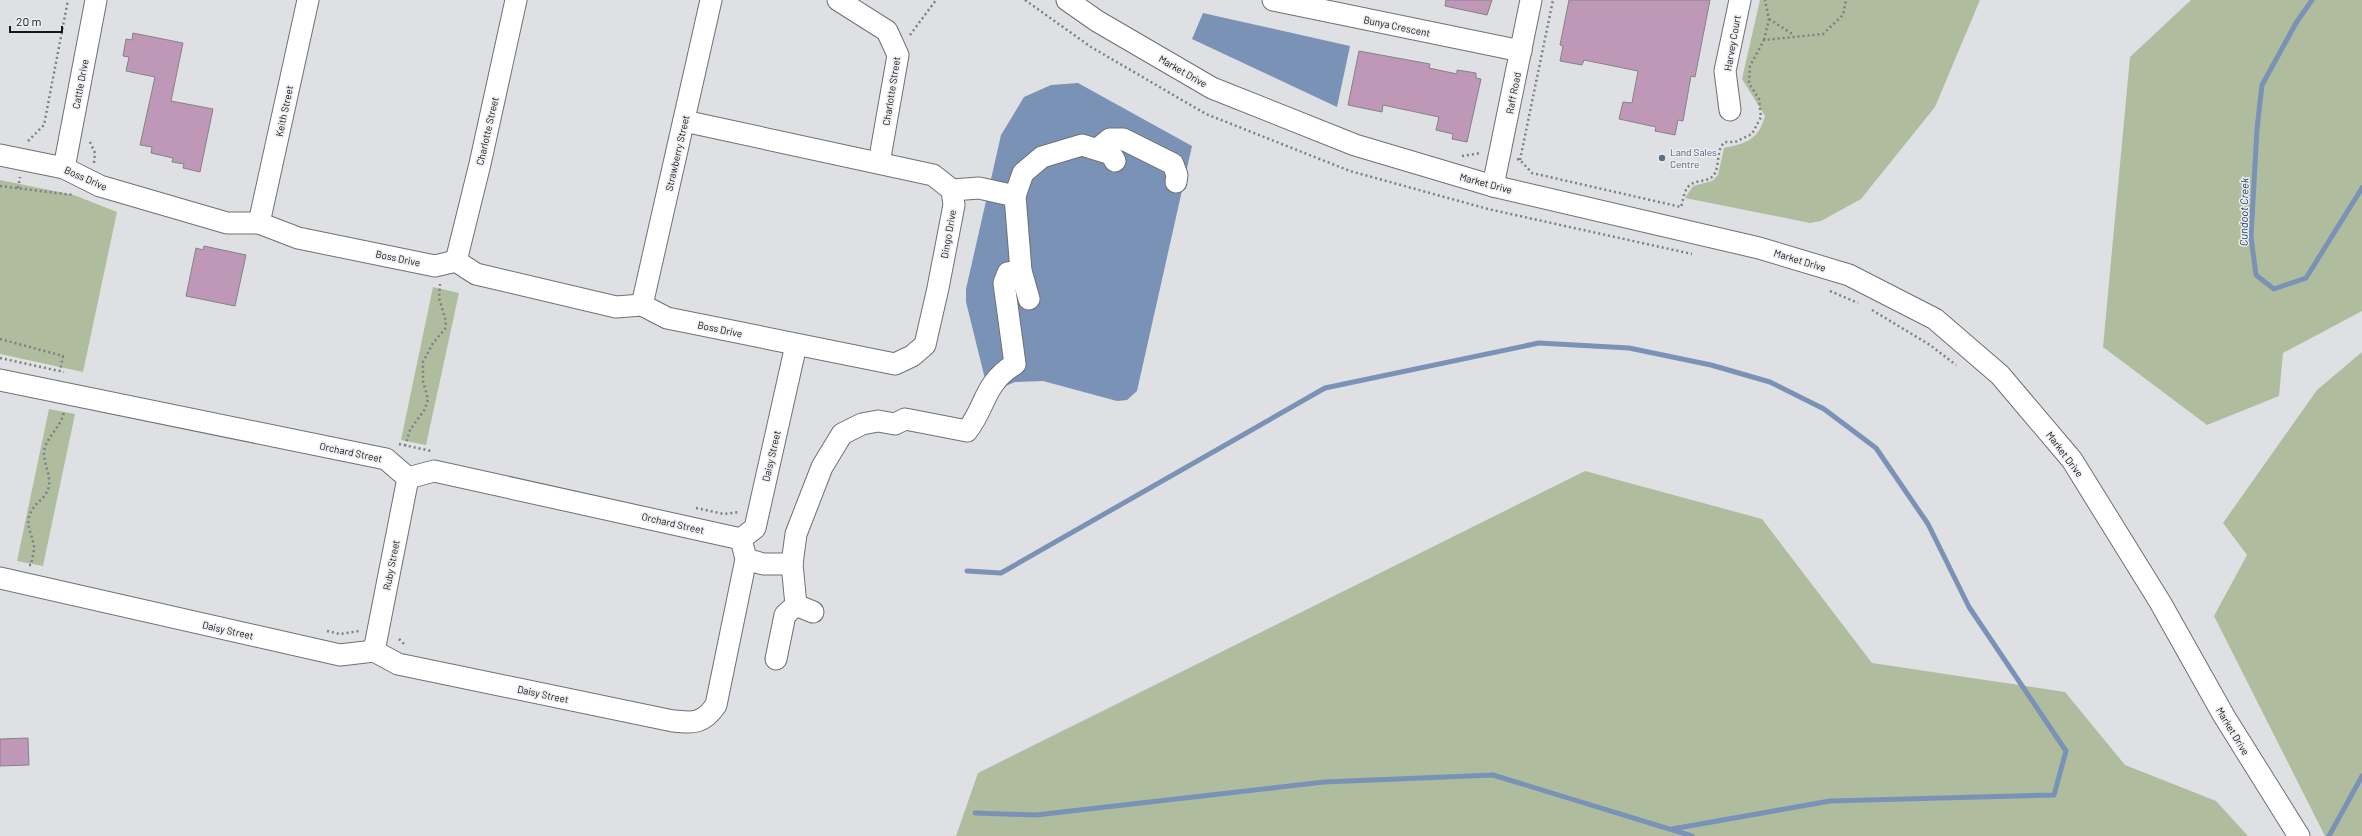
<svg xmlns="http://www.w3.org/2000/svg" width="2362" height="836" font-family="Barlow,sans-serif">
<rect width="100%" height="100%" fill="#dfe0e3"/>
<g fill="#afbd9e">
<path d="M1760 0H1980L1935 107 1861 199 1821 221 1810 223 1685 198 1693 186 1712 181 1718 175 1724 148C1747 143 1758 140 1765 116L1742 79Z"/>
<path d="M2191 0H2362V311L2283 353 2279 396 2207 425 2103 347 2130 57Z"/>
<path d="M0 180 74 195 117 212 83 372 0 354Z"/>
<path d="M433 287 459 293 426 445 401 440Z"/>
<path d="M2362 352V836H2325L2214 616 2247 555 2223 523 2317 390Z"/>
<path d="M49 409 75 414 43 566 17 561Z"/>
<path d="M1585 471 1762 519 1872 663 2065 692 2125 765 2216 801 2248 836H956L978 773Z"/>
</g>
<g fill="#7b92b7">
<path d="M1203 13 1350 46 1337 107 1192 39Z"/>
<path d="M1078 83 1192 146 1137 391 1127 400 1117 401 1043 381 1015 382 1001 388 987 387 966 302V289L1001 135 1024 97 1051 85Z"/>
</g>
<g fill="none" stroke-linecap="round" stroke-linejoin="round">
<g stroke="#7b92b7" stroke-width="5">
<path d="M2312 0 2296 23 2262 85 2257 129 2251 237 2256 275 2274 289 2306 278 2362 188"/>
<path d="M967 571 1001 573 1325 388 1539 343 1629 348 1711 365 1770 382 1824 409 1876 448 1928 524 1969 607 2066 751 2054 795 1830 801 1672 829"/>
<path d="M975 813 1036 815 1324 782 1493 775 1692 836"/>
<path d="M2329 836 2362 776"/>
</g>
</g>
<g fill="#be98b6" stroke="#858385">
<path d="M1446 0H1492L1487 15 1445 6Z"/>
<path d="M1569 0H1710L1695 77 1691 76 1683 121 1678 120 1675 135 1655 131 1656 127 1619 119 1623 102 1632 103 1638 71 1584 60 1582 65 1560 61 1563 46 1560 45Z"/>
<path d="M133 33 183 43 171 101 213 109 200 172 183 168 184 164 172 162 173 158 151 153 152 147 140 145 155 77 126 71 129 57 123 56 126 39 132 40Z"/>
<path d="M1359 51 1430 64 1429 68 1457 74V70L1476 73V78L1481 79 1467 142 1452 139 1453 134 1436 130 1439 117 1383 105 1382 112 1348 105Z"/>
<path d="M204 246 246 255 235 306 186 296 196 248 203 250Z"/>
<path d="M28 738 29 765 0 766V739Z"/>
</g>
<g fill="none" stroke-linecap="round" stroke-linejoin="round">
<defs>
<g id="minor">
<path d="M838 0 887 31 898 55 879 163"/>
<path d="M1067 0 1097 21 1212 88 1355 145 1493 186 1759 248 1849 275 1935 319 2000 375 2072 460 2160 602 2224 716 2299 836"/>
<path d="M1273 0 1521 51"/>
<path d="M1730 110 1725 71 1740 0"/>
<path d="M1099 148 1110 139H1123L1173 164 1177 175 1176 182"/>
<path d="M0 155 64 168 100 186 227 223H259L298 238 435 266 456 261 476 274 616 307 642 305 667 318 895 364 912 356 925 345 938 288 954 205 952 190 933 175 684 121"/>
<path d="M64 168 96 0"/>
<path d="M1493 186 1531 0"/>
<path d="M952 190 979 188 1015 196 1023 173 1042 157 1082 145 1111 154 1115 161"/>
<path d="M1015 196 1021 271 1029 299"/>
<path d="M259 223 308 0"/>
<path d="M456 261 480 164 516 0"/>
<path d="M642 305 711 0"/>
<path d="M0 380 386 459 408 478 434 471 741 539"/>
<path d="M746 559 763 564H792L796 534 822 467 842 434 862 424 878 421 895 424 905 419 967 431C987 405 983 384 1015 364L1004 283 1008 273 1021 271"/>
<path d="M792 564 796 605 813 612"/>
<path d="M0 578 340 655 374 651 398 664 673 721C694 723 703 724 716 705L746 559 741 539 755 528 796 345"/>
<path d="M374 651 408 478"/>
<path d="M776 659 785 615 796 605"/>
</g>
</defs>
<use href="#minor" stroke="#6f7073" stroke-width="23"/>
<g stroke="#7e7f81" stroke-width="2.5" stroke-dasharray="2 3" stroke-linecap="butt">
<path d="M1025 0 1091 47 1206 114 1350 171 1488 209 1692 254"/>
<path d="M1769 19 1794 35"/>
<path d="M910 35 936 0"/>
<path d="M1764 40 1769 19 1765 0"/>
<path d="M28 141 44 125 68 0"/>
<path d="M90 142 95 153 94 163"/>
<path d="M1462 156 1481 153"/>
<path d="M1517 159 1520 160 1532 173 1681 207C1683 201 1684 191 1688 187 1695 178 1710 184 1715 173 1720 163 1716 149 1725 142H1735L1752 134 1761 117 1759 99 1749 83 1750 66 1764 40 1823 34 1843 15 1846 0"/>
<path d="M1520 160 1553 0"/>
<path d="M0 186 73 195"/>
<path d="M18 188 20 177"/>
<path d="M1830 291 1858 303"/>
<path d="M1872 310 1930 345 1956 365"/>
<path d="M0 339 63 356 60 371"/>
<path d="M0 358 64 372"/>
<path d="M399 444 431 451"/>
<path d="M405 446 410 430 425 409 428 399 423 381V362L433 343 445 329 446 321 439 298 440 284"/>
<path d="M696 508 724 514 740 512"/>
<path d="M29 565H31C32 559 34 553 34 547 33 536 25 525 30 514 34 503 47 498 49 486 51 473 41 459 45 447 50 434 61 426 64 412"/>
<path d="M327 631 340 634 359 631"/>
<path d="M399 639 404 644"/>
</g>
<use href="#minor" stroke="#fff" stroke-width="21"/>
</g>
<circle fill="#5c6f8a" stroke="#eceef0" stroke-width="1.5" cx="1662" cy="158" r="4"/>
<g text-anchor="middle" stroke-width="3" stroke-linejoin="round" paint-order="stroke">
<g font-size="10" fill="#151617" stroke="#eceef0">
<text transform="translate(1397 26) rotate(12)" y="4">Bunya Crescent</text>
<text transform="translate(1732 43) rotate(-80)" y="4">Harvey Court</text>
<text transform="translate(1183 71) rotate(30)" y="4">Market Drive</text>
<text transform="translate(80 84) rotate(-79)" y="4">Cattle Drive</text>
<text transform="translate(891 91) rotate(-81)" y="4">Charlotte Street</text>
<text transform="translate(1513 93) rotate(-79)" y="4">Raff Road</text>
<text transform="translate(284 111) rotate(-78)" y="4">Keith Street</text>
<text transform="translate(487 131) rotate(-77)" y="4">Charlotte Street</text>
<text transform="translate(677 153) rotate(-77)" y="4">Strawberry Street</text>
<text transform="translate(86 178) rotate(24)" y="4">Boss Drive</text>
<text transform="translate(1486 183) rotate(15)" y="4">Market Drive</text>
<text transform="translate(948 234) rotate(-80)" y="4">Dingo Drive</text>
<text transform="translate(398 258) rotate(12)" y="4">Boss Drive</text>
<text transform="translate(1800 260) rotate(17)" y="4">Market Drive</text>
<text transform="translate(720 329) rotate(12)" y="4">Boss Drive</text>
<text transform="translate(351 452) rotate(12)" y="4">Orchard Street</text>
<text transform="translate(2065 454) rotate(53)" y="4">Market Drive</text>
<text transform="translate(771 456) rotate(-77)" y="4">Daisy Street</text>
<text transform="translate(673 523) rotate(13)" y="4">Orchard Street</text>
<text transform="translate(391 565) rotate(-79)" y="4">Ruby Street</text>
<text transform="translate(228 630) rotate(13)" y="4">Daisy Street</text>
<text transform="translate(543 694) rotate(12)" y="4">Daisy Street</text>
<text transform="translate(2233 731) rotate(59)" y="4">Market Drive</text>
</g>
<g font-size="10" fill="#4e5e75" stroke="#eceef0" text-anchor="start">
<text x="1670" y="156">Land Sales<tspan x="1670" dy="12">Centre</tspan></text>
</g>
<g font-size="11" font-style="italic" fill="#102d5d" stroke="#eceef0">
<text transform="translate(2244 212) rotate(-89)" y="4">Cundoot Creek</text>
</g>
</g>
<path d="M10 26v6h52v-6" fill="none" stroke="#151617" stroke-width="2"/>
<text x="16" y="26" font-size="12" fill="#151617" stroke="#eceef0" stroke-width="3" paint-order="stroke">20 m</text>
</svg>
